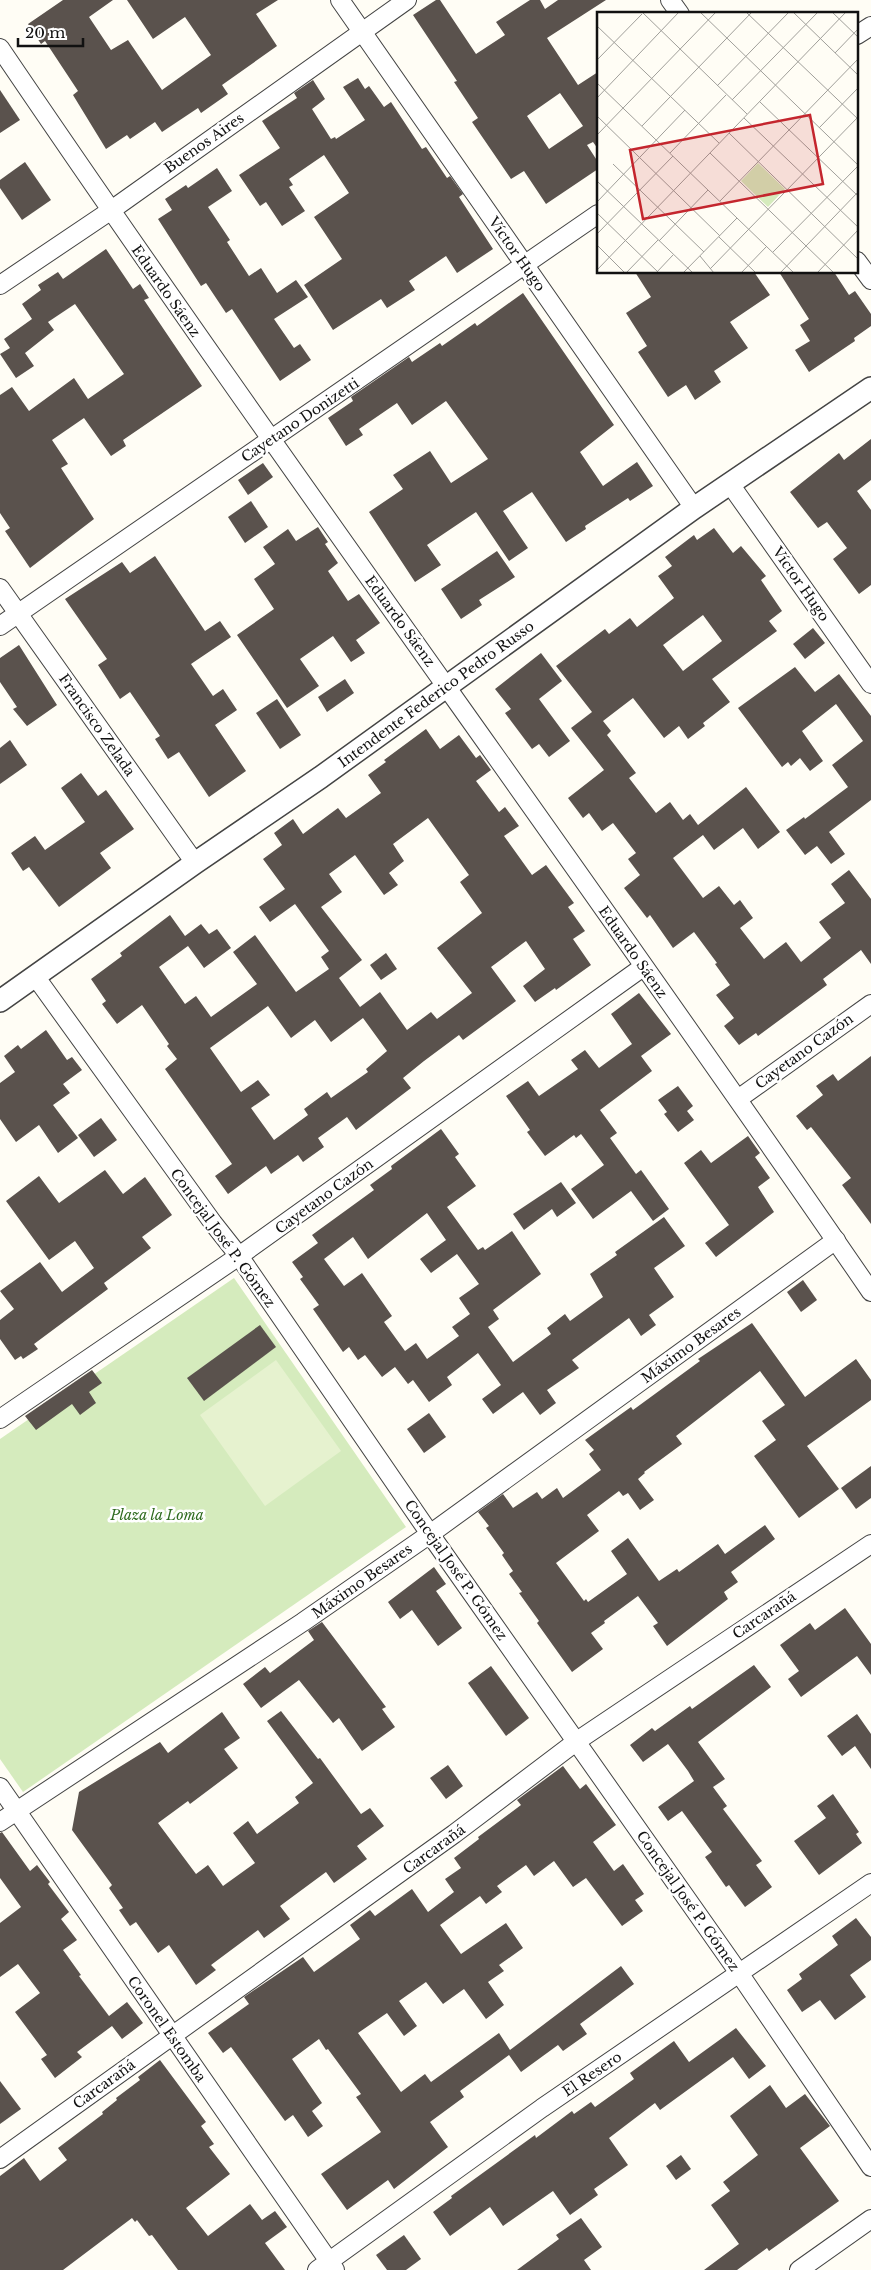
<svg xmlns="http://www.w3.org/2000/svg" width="871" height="2270" font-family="'Libre Baskerville',serif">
<rect width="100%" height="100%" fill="#fffdf5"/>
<path fill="#d5ebbd" d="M234 1278 406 1527 23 1792 0 1759V1439Z"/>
<path fill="#e6f2cf" d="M276 1360 341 1451 265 1506 200 1415Z"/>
<g fill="#5a524d" fill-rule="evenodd">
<path d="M63 0H113L89 17 111 50 128 40 162 90 211 55 185 17 153 39 127 0H278L256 14 277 46 222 85 228 94 201 113 198 108 162 132 155 122 130 139 127 135 106 149 73 95 78 91 45 41 41 44 28 24Z"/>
<path d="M436 0H440L476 54 505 35 496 22 530 0H540L545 9 558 0H606L547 38 578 85 598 72V149L593 142 587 145 598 162V169L546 204 524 171 511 179 472 122 478 118 454 82 457 81 413 15ZM560 93 583 126 549 149 527 116Z"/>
<path d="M358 78 365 89 369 86 384 107 391 102 422 149 426 147 447 178 450 176 463 194 459 197 493 249 457 273 446 256 409 281 415 290 387 308 381 299 333 330 304 285 342 259 314 217 349 193 324 155 289 179 293 185 289 187 305 211 282 226 266 202 260 206 239 175 280 148 262 121 297 98 294 93 313 80 325 99 312 109 331 139 335 137 336 139 365 120 343 87Z"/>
<path d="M0 90 20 120 0 133Z"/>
<path d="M25 162 51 200 22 220 0 188V180Z"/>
<path d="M217 168 232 191 208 207 230 240 227 242 249 276 261 268 277 293 296 280 308 297 274 319 294 348 300 344 311 360 280 381 232 309 226 313 206 283 201 286 158 219 172 210 165 199 186 185 188 188Z"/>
<path d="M106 249 133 289 140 284 149 298 144 300 202 386 123 440 126 446 111 456 84 418 52 440 68 464 61 468 94 519 30 568 5 531 10 528 0 513V395L12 387 29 411 74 378 88 399 124 374 75 304 48 322 54 330 25 353 34 366 16 378 0 354 10 348 4 339 32 319 22 304 41 290 38 285 58 272 63 279Z"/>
<path d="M635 272H754L770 295 730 322 748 348 714 371 721 382 695 400 686 385 668 397 638 352 647 346 626 313 651 297Z"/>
<path d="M779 272H834L849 295 855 291 871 314V326L854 338 855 341 809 372 795 350 810 341 800 325 809 319Z"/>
<path d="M523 293 614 425 580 452 603 486 637 462 653 486 630 501 628 498 585 526 586 529 566 542 532 492 503 511 528 548 509 561 476 512 427 545 441 565 415 582 369 512 403 489 393 475 430 451 451 483 488 459 446 401 412 425 397 403 359 429 363 435 346 446 328 418 353 401 351 397 409 357 412 362 440 343 442 346 475 323 477 326Z"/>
<path d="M871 439V480L857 491 871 510V585L859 594 833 559 847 548 827 522 818 528 790 492 839 453 844 460Z"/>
<path d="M263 463 273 477 248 495 238 480Z"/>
<path d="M251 501 268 527 245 543 228 517Z"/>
<path d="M318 527 328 542 325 544 338 563 328 571 348 601 359 594 380 623 356 640 365 653 351 662 333 636 300 659 319 686 287 708 237 635 274 609 254 579 275 564 263 547 288 529 296 541Z"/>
<path d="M714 528 733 553 741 546 766 576 761 580 782 611 769 621 777 631 712 679 730 702 703 723 705 726 688 739 679 726 664 738 633 698 603 721 611 731 607 735 636 773 629 778 656 813 670 802 683 820 690 814 698 825 746 787 780 832 758 849 743 828 714 850 703 835 673 858 703 898 719 886 734 905 740 900 753 918 740 928 764 959 786 942 801 962 831 938 819 922 845 903 831 884 849 870 871 899V964L861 950 823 979 827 985 758 1036 756 1033 739 1045 724 1026 734 1018 716 995 730 985 715 964 717 963 694 932 673 948 650 915 647 918 624 888 640 875 628 859 636 853 613 823 602 831 589 813 583 818 568 798 604 770 571 728 592 712 556 666 605 629 609 634 630 618 637 627 674 598 658 576 672 566 665 557 694 535 697 540ZM703 615 722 641 683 671 663 645Z"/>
<path d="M497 551 515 577 479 600 482 605 461 619 441 589Z"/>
<path d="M155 556 205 631 220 621 231 637 191 664 213 696 223 689 237 710 215 725 246 771 209 797 179 752 168 759 155 739 160 736 130 692 120 699 98 665 107 659 65 599 122 562 130 573Z"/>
<path d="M813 628 825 643 805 659 793 644Z"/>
<path d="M19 645 57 705 27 726 13 709 17 707 0 682V658Z"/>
<path d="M541 653 562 681 539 699 570 741 549 757 539 744 532 749 505 713 511 709 495 689Z"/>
<path d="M795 667 815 692 839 674 871 716V800L829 832 845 854 831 864 817 846 805 855 786 830 804 817 805 819 848 787 832 765 863 741 836 704 802 731 823 761 810 771 800 758 791 766 788 762 782 767 738 708Z"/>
<path d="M345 679 354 693 327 712 318 697Z"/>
<path d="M277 699 301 735 280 749 256 713Z"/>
<path d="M426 729 440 749 459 735 476 758 480 755 491 770 476 781 499 812 505 807 519 826 504 836 532 875 546 865 574 903 568 907 585 931 573 939 591 965 556 990 555 988 535 1002 523 986 545 969 526 941 491 967 516 1001 463 1040 459 1035 424 1061 403 1078 411 1088 356 1130 347 1117 318 1138 324 1147 303 1162 298 1155 271 1174 266 1166 228 1194 215 1176 232 1164 165 1069 177 1059 167 1046 169 1044 142 1005 117 1024 102 1004 106 1001 91 979 122 956 120 953 170 915 185 936 201 924 209 934 217 929 231 948 204 968 188 946 159 967 185 1004 196 996 211 1017 257 984 233 952 255 935 296 992 329 969 321 957 329 951 295 904 270 922 259 907 285 889 263 859 282 845 274 833 293 819 303 834 338 808 346 818 381 793 368 775 386 762 384 760ZM428 818 469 875 460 882 482 913 437 948 472 993 437 1019 431 1012 407 1030 380 992 360 1007 339 978 362 960 321 907 342 892 329 874 355 855 384 895 398 885 389 873 404 861 393 844ZM268 1006 291 1038 315 1020 331 1042 363 1018 387 1051 366 1069 368 1072 331 1098 327 1092 304 1109 308 1115 274 1140 251 1108 270 1095 258 1080 241 1092 210 1048Z"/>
<path d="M10 740 27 765 0 784V748Z"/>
<path d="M81 773 98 796 106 790 134 829 100 853 111 868 59 907 29 867 23 871 11 853 35 836 45 850 85 822 61 788Z"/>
<path d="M386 953 397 969 381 980 370 965Z"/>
<path d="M639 993 671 1034 641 1056 652 1071 600 1110 617 1133 610 1138 636 1174 641 1170 669 1209 653 1221 631 1191 593 1219 571 1189 604 1165 581 1134 576 1138 574 1135 545 1156 527 1132 530 1130 506 1096 528 1081 539 1096 578 1069 571 1060 585 1050 599 1068 632 1044 611 1014Z"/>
<path d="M46 1030 67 1060 72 1057 82 1070 63 1084 70 1093 53 1105 78 1138 58 1153 39 1125 16 1142 0 1119V1083L15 1072 4 1056 18 1045 21 1049Z"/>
<path d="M871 1056V1224L842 1185 851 1178 811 1127 807 1130 796 1116 823 1095 816 1086 833 1074 838 1081Z"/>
<path d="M678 1086 693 1106 687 1111 694 1120 678 1132 664 1114 667 1112 658 1100Z"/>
<path d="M101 1118 117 1140 94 1157 78 1135Z"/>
<path d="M441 1129 459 1154 455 1157 476 1186 447 1207 478 1250 483 1247 485 1250 512 1231 541 1274 493 1310 499 1319 488 1327 513 1362 551 1334 547 1328 565 1314 570 1321 603 1297 590 1274 617 1255 615 1252 664 1217 685 1246 654 1268 674 1297 649 1315 656 1325 641 1336 629 1318 572 1360 579 1368 547 1390 556 1403 540 1415 523 1392 493 1414 482 1399 501 1385 478 1353 447 1377 452 1385 429 1402 413 1380 408 1384 395 1367 382 1377 365 1355 358 1360 349 1347 343 1352 313 1309 319 1305 300 1279 303 1277 292 1262 318 1243 312 1235 374 1190 370 1185 392 1169 391 1166ZM427 1213 446 1240 420 1259 431 1273 457 1254 479 1284 459 1298 470 1314 452 1327 459 1336 427 1359 416 1343 405 1351 384 1322 392 1316 362 1273 344 1286 324 1259 353 1237 368 1259Z"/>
<path d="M748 1136 760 1153 755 1157 770 1178 758 1187 774 1212 716 1257 705 1243 729 1225 684 1163 701 1150 711 1163Z"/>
<path d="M105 1170 123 1194 145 1177 172 1215 142 1237 151 1248 104 1283 108 1289 34 1344 38 1349 23 1359 21 1356 15 1360 0 1339V1320L14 1309 0 1291 40 1262 62 1292 94 1268 75 1241 49 1260 6 1201 39 1176 59 1203Z"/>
<path d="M561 1182 576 1203 557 1217 552 1209 524 1230 513 1214Z"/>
<path d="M803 1280 817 1300 801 1312 787 1292Z"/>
<path d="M752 1323 805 1397 856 1359 871 1380V1400L807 1446 839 1489 799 1518 754 1456 776 1440 762 1421 785 1405 760 1371 676 1436 682 1444 644 1472 645 1473 638 1479 654 1500 640 1510 628 1493 623 1496 619 1491 587 1515 599 1531 556 1563 584 1601 586 1599 588 1602 627 1574 611 1551 628 1538 659 1581 677 1569 679 1572 718 1544 725 1554 765 1525 775 1539 731 1572 738 1582 724 1592 728 1599 667 1646 653 1626 658 1623 638 1596 604 1621 605 1623 591 1633 603 1649 572 1672 537 1623 539 1621 519 1593 522 1592 509 1574 513 1571 502 1555 504 1553 486 1528 489 1526 478 1512 503 1494 513 1508 537 1492 542 1499 557 1488 563 1498 601 1470 589 1454 594 1450 585 1440 631 1407 633 1410 700 1361 698 1359Z"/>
<path d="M260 1325 276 1347 204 1401 187 1378Z"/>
<path d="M92 1370 102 1383 89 1392 96 1403 80 1415 72 1404 36 1430 25 1416Z"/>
<path d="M429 1413 446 1437 424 1453 407 1429Z"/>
<path d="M871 1466V1498L856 1509 841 1488Z"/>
<path d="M434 1567 446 1584 436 1591 462 1628 438 1646 412 1610 400 1619 388 1602Z"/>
<path d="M845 1608 871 1644V1675L857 1656 801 1697 788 1679 799 1671 780 1645 810 1623 815 1630Z"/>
<path d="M322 1622 386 1707 382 1709 395 1727 362 1751 339 1718 333 1723 299 1680 261 1708 243 1684 265 1667 270 1673 314 1640 308 1631Z"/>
<path d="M754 1665 771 1687 698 1742 725 1779 713 1787 727 1806 723 1809 762 1861 756 1865 772 1887 745 1907 729 1885 726 1887 705 1857 712 1852 682 1811 668 1821 658 1807 694 1781 688 1771 668 1744 643 1762 630 1745 652 1728 655 1731 690 1706 692 1709Z"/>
<path d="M491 1666 529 1718 506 1736 468 1683Z"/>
<path d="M281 1711 318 1759 320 1758 361 1814 370 1808 384 1826 357 1846 367 1859 334 1883 326 1872 280 1906 290 1919 264 1938 258 1930 211 1965 216 1970 196 1985 169 1945 158 1953 136 1922 130 1926 119 1910 123 1908 109 1888 112 1885 72 1830 79 1792 160 1742 168 1753 222 1712 240 1738 224 1749 238 1768 190 1804 188 1801 158 1823 196 1874 208 1865 223 1886 255 1863 233 1833 248 1821 257 1834 299 1803 295 1797 313 1783 267 1721Z"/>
<path d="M857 1714 871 1734V1769L855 1746 842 1756 827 1736Z"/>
<path d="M448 1765 463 1786 446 1799 430 1778Z"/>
<path d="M563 1766 580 1789 586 1784 616 1825 593 1842 614 1871 623 1864 644 1894 635 1900 643 1911 622 1926 586 1878 573 1887 554 1861 534 1876 526 1865 497 1886 502 1892 486 1904 480 1896 440 1925 461 1954 506 1923 523 1948 499 1965 504 1971 488 1982 504 2005 486 2019 464 1989 443 2004 426 1982 399 2001 417 2026 404 2036 387 2013 358 2033 401 2092 425 2074 431 2082 499 2033 510 2050 621 1966 634 1984 580 2024 587 2034 563 2051 558 2045 521 2072 509 2055 460 2091 464 2097 430 2122 448 2147 394 2189 388 2180 347 2210 321 2174 381 2132 356 2097 361 2094 328 2049 326 2050 319 2039 292 2059 322 2103 312 2111 323 2126 308 2137 293 2115 285 2121 231 2047 223 2053 208 2033 249 2004 244 1997 303 1957 314 1972 360 1939 350 1925 370 1910 375 1916 412 1889 428 1912 454 1892 445 1879 461 1868 454 1858 479 1839 478 1837 521 1805 517 1800Z"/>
<path d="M833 1794 859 1832 856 1834 862 1843 819 1875 794 1841 826 1818 817 1806Z"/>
<path d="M2 1832 30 1871 37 1865 50 1882 48 1884 69 1912 61 1919 77 1940 63 1950 81 1975 79 1976 109 2016 127 2002 143 2023 122 2039 112 2026 77 2052 82 2057 55 2078 41 2059 47 2055 15 2012 40 1993 18 1964 0 1977V1923L21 1907 0 1878V1833Z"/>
<path d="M856 1918 871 1937V1960L850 1975 866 1997 835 2020 820 2000 802 2012 787 1990 802 1979 799 1974 838 1945 832 1936Z"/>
<path d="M736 2028 766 2066 749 2079 733 2057 660 2110 655 2103 609 2138 628 2165 594 2189 598 2195 570 2215 553 2191 503 2226 490 2207 450 2236 433 2212 452 2198 451 2196 535 2135 536 2138 572 2111 574 2114 591 2102 595 2107 634 2079 630 2073 674 2041 689 2062Z"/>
<path d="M160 2060 206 2122 201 2126 214 2144 209 2147 230 2174 186 2208 208 2236 250 2204 262 2220 275 2211 287 2227 265 2243 285 2270H178L152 2235 149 2236 137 2220 135 2222 132 2218 63 2270H0V2176L24 2158 40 2181 67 2160 58 2148 103 2114 102 2112 117 2100 116 2098 140 2080 138 2077Z"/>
<path d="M0 2081 21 2109 0 2124Z"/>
<path d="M770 2085 786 2108 805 2094 830 2126 800 2148 839 2201 769 2251 767 2248 737 2270H704L739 2244 711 2205 730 2191 723 2182 758 2155 730 2116Z"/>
<path d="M681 2155 691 2169 676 2180 666 2166Z"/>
<path d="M581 2218 602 2247 584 2260 591 2270H517L559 2239 556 2235Z"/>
<path d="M404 2235 421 2259 406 2270H387L376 2255Z"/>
</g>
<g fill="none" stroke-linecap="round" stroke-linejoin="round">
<defs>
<g id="minor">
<path d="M340 0 694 508"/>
<path d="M670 0 680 14"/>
<path d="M857 35 871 26"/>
<path d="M0 48C284 467 585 874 871 1292"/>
<path d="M857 261 871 280"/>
<path d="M0 285 110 211 407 0"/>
<path d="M730 484 871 684"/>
<path d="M0 588 195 863"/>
<path d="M0 626 598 214"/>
<path d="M35 976 213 1223 239 1256 430 1534 739 1973 871 2167"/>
<path d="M738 1099 871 1004"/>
<path d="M0 1419 239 1256 643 967"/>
<path d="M0 1787 335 2270"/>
<path d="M0 1822 303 1622 430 1534 836 1240"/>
<path d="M0 2159 454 1834 577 1741 871 1544"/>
<path d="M317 2270 542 2108 871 1883"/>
<path d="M799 2270 871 2219"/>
</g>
<path id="tertiary" d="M0 1001 195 863 321 777 694 508 871 388"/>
</defs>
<use href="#minor" stroke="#444" stroke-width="20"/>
<use href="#tertiary" stroke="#444" stroke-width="24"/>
<use href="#minor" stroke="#fff" stroke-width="18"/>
<use href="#tertiary" stroke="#fff" stroke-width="21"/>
</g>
<g text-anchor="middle" stroke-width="5" stroke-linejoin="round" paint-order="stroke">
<g font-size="14" fill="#111" stroke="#fff">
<text transform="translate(204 143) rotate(-35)" y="5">Buenos Aires</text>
<text transform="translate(517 254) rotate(55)" y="5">Víctor Hugo</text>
<text transform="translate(166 291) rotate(55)" y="5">Eduardo Sáenz</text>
<text transform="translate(300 420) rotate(-34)" y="5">Cayetano Donizetti</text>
<text transform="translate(801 584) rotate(55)" y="5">Víctor Hugo</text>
<text transform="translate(400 621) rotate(54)" y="5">Eduardo Sáenz</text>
<text transform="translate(436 694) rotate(-36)" y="5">Intendente Federico Pedro Russo</text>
<text transform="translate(97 725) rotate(55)" y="5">Francisco Zelada</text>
<text transform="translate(633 952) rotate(55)" y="5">Eduardo Sáenz</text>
<text transform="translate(804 1051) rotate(-36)" y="5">Cayetano Cazón</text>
<text transform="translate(324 1196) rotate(-36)" y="5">Cayetano Cazón</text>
<text transform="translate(223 1238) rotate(54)" y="5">Concejal José P. Gómez</text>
<text transform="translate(691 1345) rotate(-36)" y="5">Máximo Besares</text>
<text transform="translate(456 1570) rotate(55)" y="5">Concejal José P. Gómez</text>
<text transform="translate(362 1581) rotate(-35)" y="5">Máximo Besares</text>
<text transform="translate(764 1615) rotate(-34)" y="5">Carcarañá</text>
<text transform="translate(434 1849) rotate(-36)" y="5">Carcarañá</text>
<text transform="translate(688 1901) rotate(55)" y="5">Concejal José P. Gómez</text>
<text transform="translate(167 2029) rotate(55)" y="5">Coronel Estomba</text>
<text transform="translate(592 2074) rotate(-34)" y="5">El Resero</text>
<text transform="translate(104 2084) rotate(-36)" y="5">Carcarañá</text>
</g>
<g font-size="14" font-style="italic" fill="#2f6b1f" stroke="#fff">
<text x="157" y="1520">Plaza la Loma</text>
</g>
</g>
<g transform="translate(597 12)">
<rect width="261" height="261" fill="#fffdf5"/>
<path d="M161 151 188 177 171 195 144 169Z" fill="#d5ebbd"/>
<path fill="none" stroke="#a09f9a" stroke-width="1" d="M45 0 150 102M103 0 262 154M149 0 262 108M196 0 262 64M235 0 262 26M0 14 122 131M238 41 262 16M0 48 45 2M0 71 197 261M120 74 192 0M0 86 82 0M135 88 221 0M163 90 262 185M0 104 123 224M147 106 262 216M45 114 155 0M222 116 262 75M132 121 262 248M0 123 119 0M73 141 129 83M113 141 237 261M16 152 107 240M0 169 96 261M123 189 262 46M0 190 88 98M0 201 62 261M0 222 76 144M122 225 159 261M62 229 111 178M0 233 28 261M176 240 261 154M103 244 117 261M113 257 262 104M0 258 249 0M29 261 61 228M59 261 76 243M86 261 140 206M144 261 170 234M183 261 262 179M220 261 262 217"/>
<path fill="#c4262e" fill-opacity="0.15" stroke="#c4262e" stroke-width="2.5" d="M213 103 226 172 46 207 33 138Z"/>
<rect width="261" height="261" fill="none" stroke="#111" stroke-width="2.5"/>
</g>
<path d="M18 38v8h65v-8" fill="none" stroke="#111111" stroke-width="2.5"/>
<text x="25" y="38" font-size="15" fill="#111111" stroke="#ffffff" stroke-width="4" paint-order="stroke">20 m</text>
</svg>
